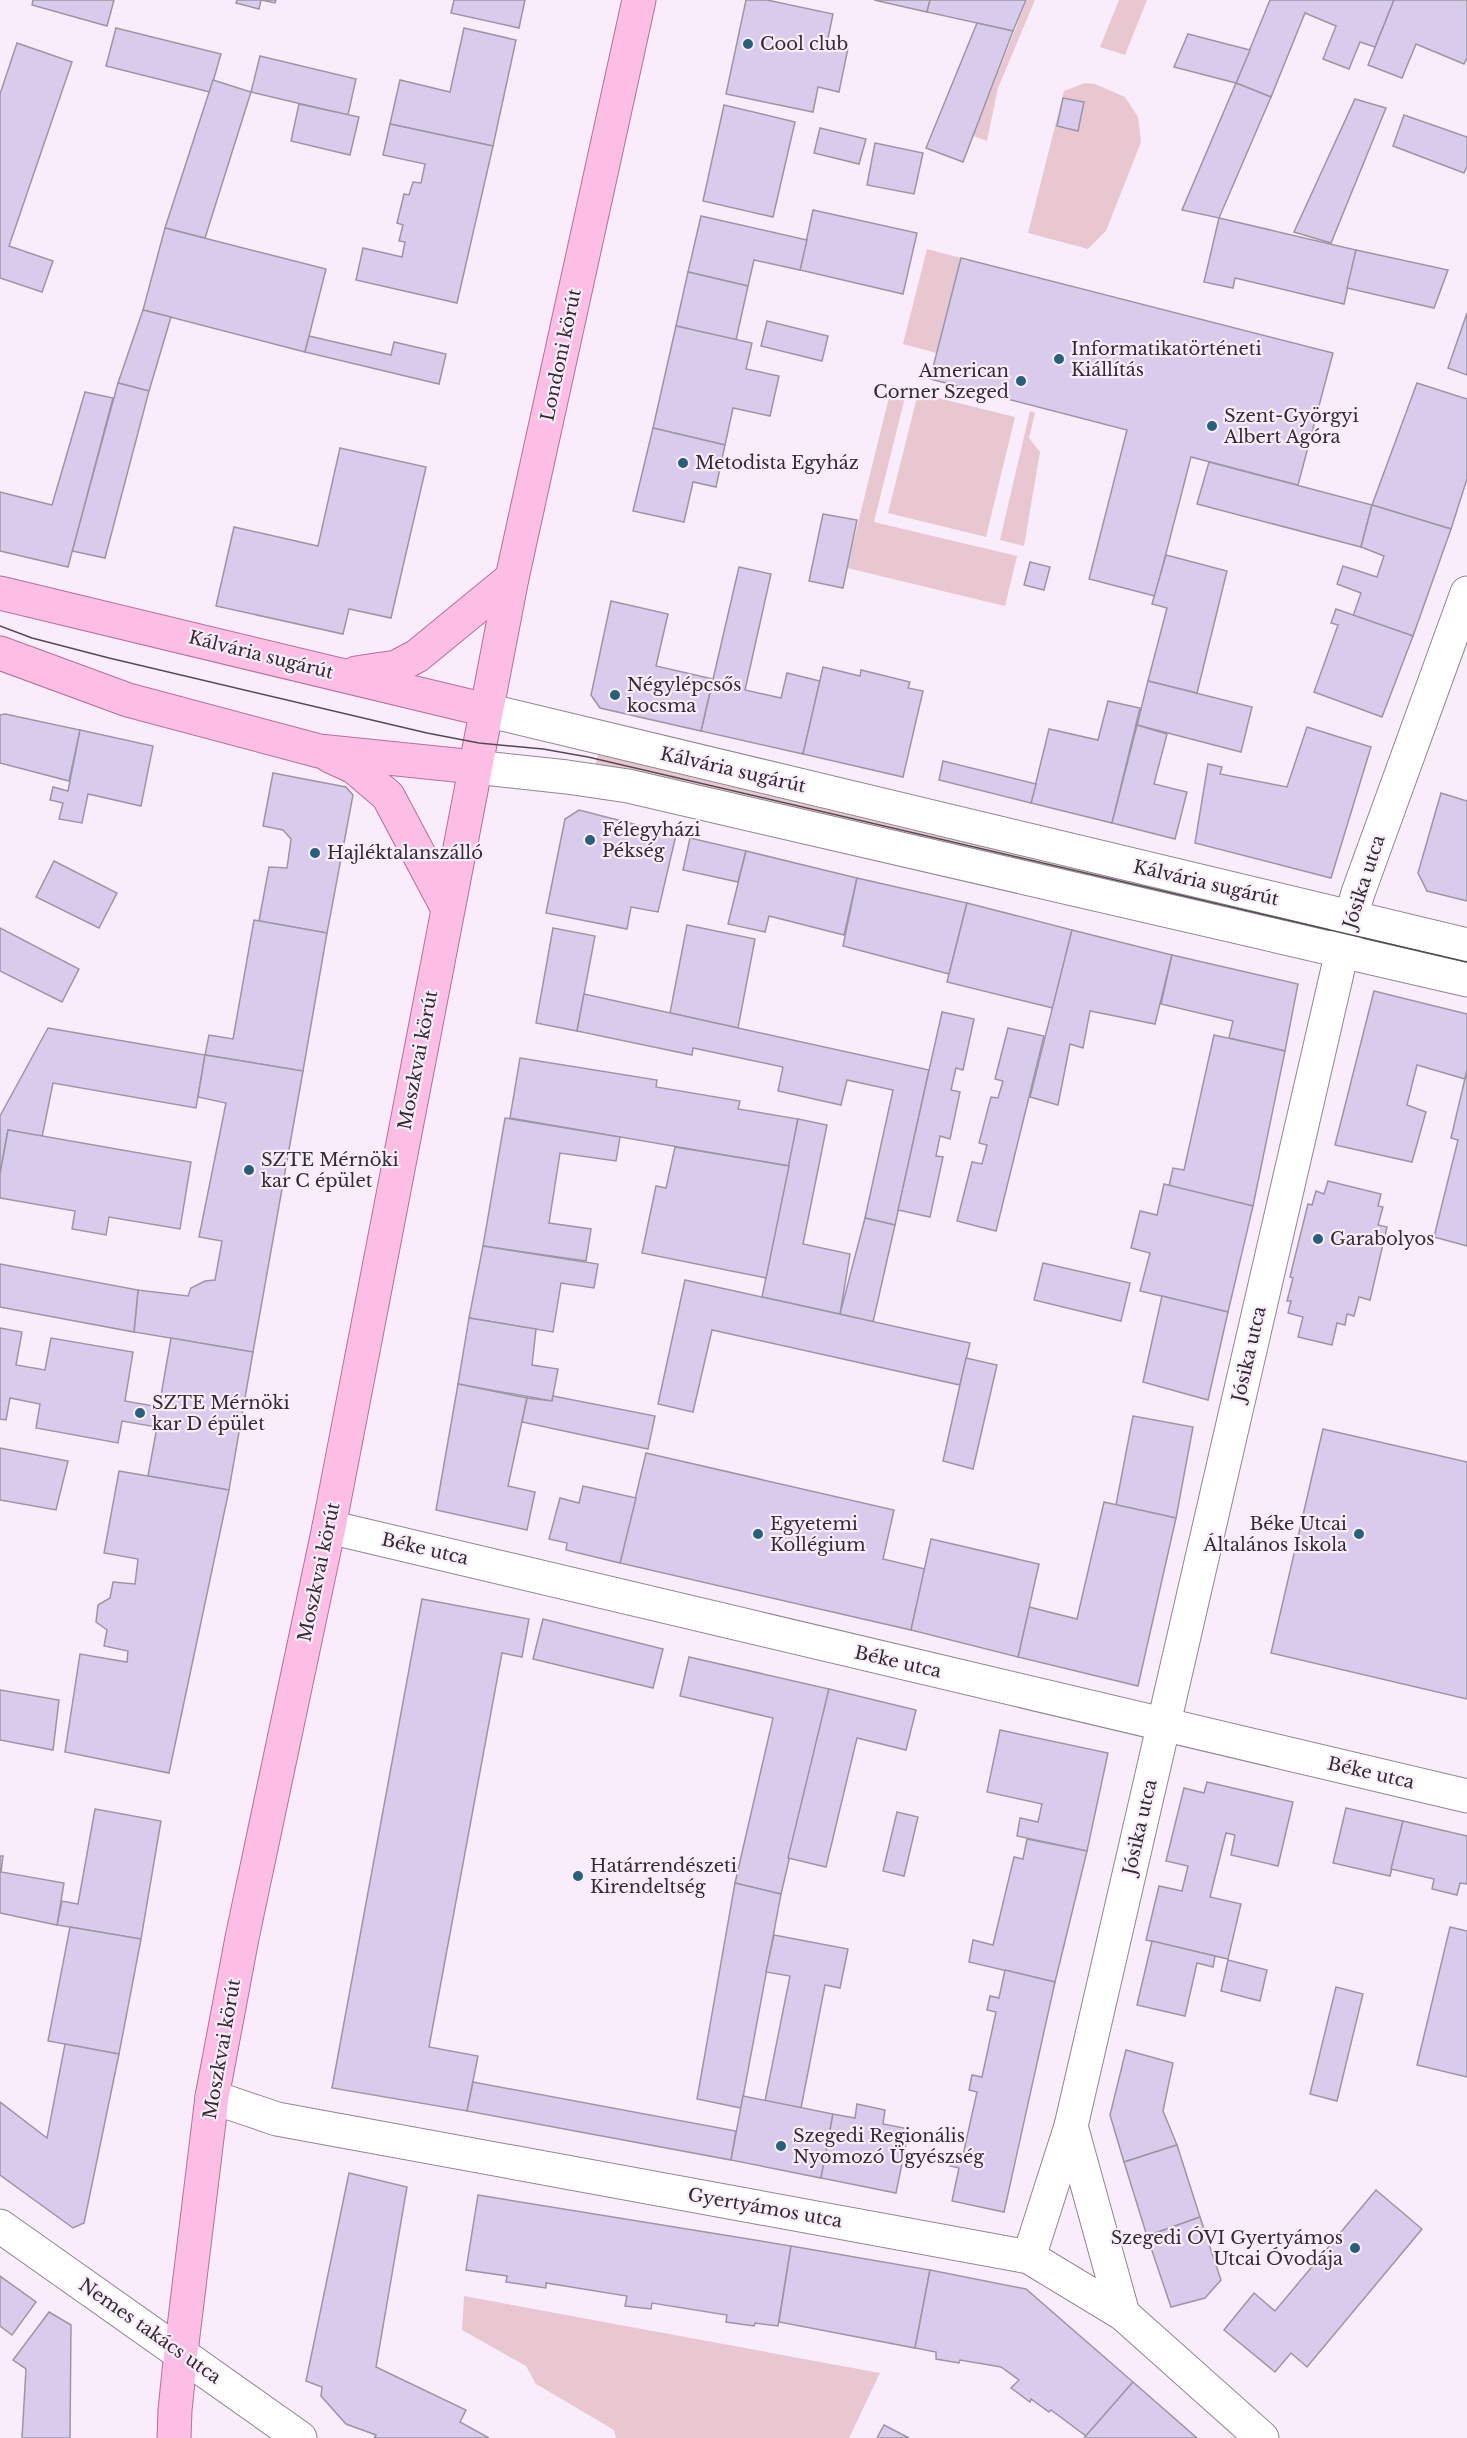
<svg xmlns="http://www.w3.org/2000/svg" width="1467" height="2438" font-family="'Libre Baskerville',serif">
<rect width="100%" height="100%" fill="#faedfb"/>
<g fill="#e8c7d0">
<path d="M1027 0H1035L998 88 987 141 973 136Z"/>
<path d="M1119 0H1147L1125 55 1100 47Z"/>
<path d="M1085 83 1095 84 1125 97 1138 117 1141 142 1106 231 1088 249 1028 233 1064 91Z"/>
<path d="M927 249 961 258 936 353 903 344Z"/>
<path d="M892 385 907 389 874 522 1017 556 1005 606 847 568Z"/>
<path d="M918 393 1015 417 986 537 888 513Z"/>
<path d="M1030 411 1035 413 1029 438 1040 452 1024 546 1000 540Z"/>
<path d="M599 751 1296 915 1292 930 595 766Z"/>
<path d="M464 2296 880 2373 849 2438H616L614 2430 536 2384 526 2366 462 2330Z"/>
</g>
<g fill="#d9cbec" stroke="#9c96a4" stroke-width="1.5">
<path d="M33 0H114L107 26 32 5Z"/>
<path d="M237 0H276L275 3 261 0 259 9 236 3Z"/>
<path d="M454 0H525L519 28 451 13Z"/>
<path d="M746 0H767L833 14 827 43 848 48 839 92 818 87 813 112 726 94Z"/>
<path d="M874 0H930L927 12Z"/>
<path d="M930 0H1026L1013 31 927 12Z"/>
<path d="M1270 0H1394L1375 47 1360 42 1349 69 1323 59 1336 26 1305 13 1271 97 1236 83Z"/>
<path d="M1394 0H1467V58L1464 64 1416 44 1402 78 1368 65Z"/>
<path d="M977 23 1013 31 963 162 926 148Z"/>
<path d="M116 28 221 54 210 92 106 66Z"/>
<path d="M464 28 516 40 493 146 390 124 400 80 450 92Z"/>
<path d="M1188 34 1250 50 1236 83 1174 67Z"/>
<path d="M17 43 72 62 9 246 53 261 42 292 0 278V94Z"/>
<path d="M260 56 356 79 348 115 251 92Z"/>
<path d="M213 80 251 92 205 238 165 228Z"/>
<path d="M1236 83 1271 97 1219 218 1182 210Z"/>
<path d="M1063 98 1084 102 1078 131 1057 126Z"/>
<path d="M1355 99 1386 108 1331 243 1294 232Z"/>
<path d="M299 104 359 117 350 155 291 141Z"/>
<path d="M724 105 795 122 773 217 703 201Z"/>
<path d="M1404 115 1467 137V166L1464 173 1393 146Z"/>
<path d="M390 124 493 146 457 303 356 280 363 248 402 257 405 242 399 241 403 225 397 223 404 194 409 195 413 182 421 183 425 164 383 155Z"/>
<path d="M820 128 866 139 859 164 814 153Z"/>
<path d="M875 143 923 153 914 194 867 185Z"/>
<path d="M813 210 917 233 903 294 800 270Z"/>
<path d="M701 216 807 240 800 270 754 260 748 286 688 272Z"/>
<path d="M1219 218 1356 250 1344 304 1235 278 1233 288 1204 282Z"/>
<path d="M165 228 326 269 305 352 143 310Z"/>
<path d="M1356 250 1448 270 1434 308 1347 288Z"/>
<path d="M961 258 1333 353 1298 485 1191 457 1155 596 1089 579 1127 430 930 379Z"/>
<path d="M688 272 748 286 736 340 676 326Z"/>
<path d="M143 310 171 317 149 391 118 383Z"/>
<path d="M1467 313V375L1448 368Z"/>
<path d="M767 321 828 336 822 361 761 346Z"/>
<path d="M676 326 752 343 746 369 779 376 770 416 733 408 725 445 653 428Z"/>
<path d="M309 336 391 355 394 342 446 354 439 384 305 352Z"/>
<path d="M118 383 149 391 105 558 72 551Z"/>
<path d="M1417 383 1467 399V479L1451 529 1372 505Z"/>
<path d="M85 392 113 398 68 567 0 551V492L52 505Z"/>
<path d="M653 428 725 445 716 487 693 482 684 522 633 511Z"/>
<path d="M340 448 426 467 391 618 349 609 343 634 216 606 234 527 318 546Z"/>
<path d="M1209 462 1372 505 1361 547 1197 504Z"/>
<path d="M1372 505 1451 529 1413 636 1353 616 1361 593 1337 584 1343 566 1377 577 1384 556 1361 547Z"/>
<path d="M823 514 857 520 843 588 809 581Z"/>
<path d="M1166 555 1227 571 1197 693 1148 681 1167 608 1152 604Z"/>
<path d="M1030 562 1050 567 1044 590 1024 585Z"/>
<path d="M739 567 771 574 745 690 781 698 787 673 820 681 803 754 701 731Z"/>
<path d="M611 601 668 614 656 666 713 679 701 731 600 708 591 695Z"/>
<path d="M1336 609 1413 636 1382 717 1314 692 1338 625 1331 623Z"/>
<path d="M823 667 860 676 861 670 910 682 908 688 923 691 903 777 803 754Z"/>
<path d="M1148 681 1252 707 1241 752 1137 725Z"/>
<path d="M1108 701 1140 708 1112 823 1031 803 1049 729 1098 740Z"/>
<path d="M5 714 80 730 69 781 0 763V715Z"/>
<path d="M1137 725 1167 734 1154 784 1187 792 1175 839 1112 823Z"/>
<path d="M1307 727 1371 747 1331 878 1195 843 1208 764 1222 767 1220 774 1287 787Z"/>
<path d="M80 730 153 746 141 806 88 794 82 823 59 819 63 803 50 800 53 787 68 791Z"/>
<path d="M943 761 1036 784 1031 803 939 780Z"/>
<path d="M273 773 346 787 353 795 327 933 259 921 269 867 287 868 291 839 283 830 263 826Z"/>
<path d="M1441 793 1467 801V901L1427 891 1418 873Z"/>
<path d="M579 810 676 835 658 912 631 907 627 929 546 913 565 819Z"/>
<path d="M690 838 746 851 738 882 683 870Z"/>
<path d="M746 851 857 878 844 935 769 916 765 932 728 924Z"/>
<path d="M54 861 117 893 99 928 36 897Z"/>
<path d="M857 878 967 903 949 974 843 946Z"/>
<path d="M967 903 1072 930 1053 1008 947 982Z"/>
<path d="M254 920 327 933 303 1071 205 1055 209 1035 233 1039Z"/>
<path d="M687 925 755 939 738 1028 670 1013Z"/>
<path d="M0 928 79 969 62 1002 0 971Z"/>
<path d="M553 928 595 936 577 1031 536 1023Z"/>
<path d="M1072 930 1172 955 1155 1024 1090 1011 1083 1048 1070 1044 1058 1105 1030 1097Z"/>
<path d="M1172 955 1298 984 1285 1051 1229 1038 1233 1021 1161 1004Z"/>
<path d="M1374 991 1467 1014V1070L1465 1079 1417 1065 1407 1105 1426 1112 1412 1162 1335 1145Z"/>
<path d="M584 994 929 1070 895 1225 865 1218 893 1090 847 1080 841 1105 778 1091 783 1067 693 1048 692 1055 577 1031Z"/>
<path d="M942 1012 974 1019 963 1070 956 1068 951 1090 960 1092 950 1139 940 1136 936 1156 943 1157 930 1217 898 1210Z"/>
<path d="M48 1028 205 1055 196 1108 53 1083 42 1137 8 1130 0 1174V1116Z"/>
<path d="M1008 1028 1044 1036 996 1231 957 1221 972 1162 982 1164 987 1145 979 1143 991 1097 998 1098 1003 1081 995 1079Z"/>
<path d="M1214 1035 1285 1051 1253 1206 1169 1186 1173 1168 1184 1170Z"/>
<path d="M205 1055 303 1071 253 1352 134 1332 138 1290 188 1296 191 1288 205 1281 215 1280 222 1241 199 1237 226 1103 198 1097Z"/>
<path d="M520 1058 657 1080 656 1087 740 1101 738 1109 798 1119 789 1166 510 1118Z"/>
<path d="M1467 1070V1246L1434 1237 1458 1140 1451 1138Z"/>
<path d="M505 1118 620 1137 616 1161 560 1153 549 1223 591 1229 586 1261 483 1246Z"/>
<path d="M798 1119 827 1125 803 1244 850 1254 840 1314 762 1297Z"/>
<path d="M8 1130 191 1162 180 1229 109 1217 106 1235 72 1229 75 1211 0 1198V1174Z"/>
<path d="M675 1147 789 1166 766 1278 642 1253 656 1186 666 1188Z"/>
<path d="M1328 1181 1381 1194 1378 1206 1383 1207 1378 1225 1387 1227 1370 1300 1359 1297 1354 1316 1347 1314 1345 1325 1337 1323 1332 1345 1298 1337 1303 1317 1288 1313 1291 1301H1287L1293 1278 1290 1277 1308 1204 1312 1205 1316 1191 1324 1194Z"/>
<path d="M1164 1184 1253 1206 1228 1312 1140 1291 1150 1253 1131 1248 1140 1211 1157 1215Z"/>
<path d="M865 1218 895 1225 873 1322 840 1314Z"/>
<path d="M483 1246 598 1264 594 1288 561 1283 553 1332 469 1318Z"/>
<path d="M1043 1263 1130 1283 1121 1321 1034 1300Z"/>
<path d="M0 1264 138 1290 134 1332 0 1307Z"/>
<path d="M685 1280 970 1343 960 1385 712 1330 693 1412 658 1404Z"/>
<path d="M1162 1296 1228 1312 1208 1400 1143 1382Z"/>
<path d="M469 1318 536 1329 532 1365 558 1369 552 1401 458 1384Z"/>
<path d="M0 1328 22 1332 16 1365 45 1370 51 1338 133 1352 125 1401 159 1407 171 1338 253 1352 229 1490 148 1476 157 1427 122 1421 118 1443 36 1428 40 1404 10 1398 6 1420 0 1419Z"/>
<path d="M966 1358 997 1365 973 1469 943 1461Z"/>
<path d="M458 1384 527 1398 508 1486 535 1492 527 1530 436 1510Z"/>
<path d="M553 1396 655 1416 648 1449 522 1422 527 1398 552 1401Z"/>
<path d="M1133 1416 1193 1427 1176 1518 1116 1505Z"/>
<path d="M1323 1429 1467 1462V1699L1271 1653Z"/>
<path d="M0 1448 68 1461 56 1510 0 1500Z"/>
<path d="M646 1453 894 1510 883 1559 925 1569 911 1630 620 1563Z"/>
<path d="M119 1471 229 1490 169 1773 65 1752 80 1654 127 1662 128 1651 104 1646 107 1630 96 1622 98 1605 110 1598 113 1582 135 1584 138 1559 104 1553Z"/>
<path d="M583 1486 636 1498 620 1563 566 1550 567 1543 549 1539 560 1498 579 1503Z"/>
<path d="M1104 1502 1176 1518 1138 1686 1018 1657 1029 1607 1077 1619Z"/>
<path d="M931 1539 1039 1564 1018 1657 911 1630Z"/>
<path d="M422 1599 529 1619 522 1657 502 1653 429 2047 478 2056 467 2111 332 2088Z"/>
<path d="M543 1619 663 1649 653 1688 533 1659Z"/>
<path d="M689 1657 829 1689 781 1894 735 1883 773 1718 680 1696Z"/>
<path d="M829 1689 916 1710 906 1750 857 1738 826 1867 788 1858Z"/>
<path d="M0 1690 59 1700 53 1750 0 1740Z"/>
<path d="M1000 1730 1108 1753 1087 1851 1017 1836 1020 1818 1038 1822 1042 1804 987 1792Z"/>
<path d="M1207 1782 1293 1802 1278 1866 1231 1855 1235 1835 1226 1833 1210 1897 1241 1904 1228 1959 1146 1940 1159 1886 1182 1891 1188 1866 1166 1861 1184 1788 1204 1793Z"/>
<path d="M1346 1808 1403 1821 1390 1876 1333 1863Z"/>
<path d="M95 1809 161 1821 141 1939 57 1925 62 1901 78 1904Z"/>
<path d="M897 1812 918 1817 904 1876 883 1871Z"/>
<path d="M1403 1821 1467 1836V1884L1460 1883 1457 1895 1432 1889 1434 1879 1391 1869Z"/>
<path d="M1027 1839 1087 1851 1055 1982 969 1962 973 1940 993 1945 1014 1857 1023 1859Z"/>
<path d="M0 1856H3L1 1872 64 1883 57 1925 0 1913Z"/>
<path d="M735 1883 781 1894 741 2108 697 2099Z"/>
<path d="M70 1927 141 1939 119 2054 48 2041Z"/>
<path d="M1450 1927 1467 1931V2077L1417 2065Z"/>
<path d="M774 1935 848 1949 840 1988 825 1985 801 2108 765 2101 790 1976 766 1972Z"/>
<path d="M1152 1941 1215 1956 1213 1967 1197 1963 1185 2016 1137 2005Z"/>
<path d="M1228 1960 1267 1970 1260 2001 1221 1991Z"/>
<path d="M1005 1970 1055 1982 1004 2212 952 2201 959 2168 950 2166 953 2152 963 2155 977 2092 969 2090 972 2075 982 2077 996 2012 987 2010 990 1996 999 1998Z"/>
<path d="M1336 1987 1363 1994 1337 2101 1310 2094Z"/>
<path d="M65 2044 119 2054 84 2223 73 2228 0 2175V2102L47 2138Z"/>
<path d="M1126 2050 1173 2063 1163 2111 1177 2145 1124 2162 1110 2115Z"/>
<path d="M473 2082 736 2131 731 2160 467 2111Z"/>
<path d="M743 2096 833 2114 821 2178 731 2160Z"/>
<path d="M857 2104 885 2110 883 2124 909 2129 896 2193 821 2178 833 2114 855 2118Z"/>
<path d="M1177 2145 1200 2217 1147 2236 1124 2162Z"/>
<path d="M349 2173 407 2187 376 2367 466 2410 460 2422 489 2438H374L376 2435 346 2424 321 2396 322 2387 306 2381Z"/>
<path d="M1376 2190 1422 2229 1307 2367 1291 2353 1275 2372 1224 2330 1254 2293 1275 2311Z"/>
<path d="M478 2195 791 2246 778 2326 755 2323 754 2326 726 2322 727 2315 652 2303 651 2309 625 2306 627 2296 546 2283V2288L506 2282 507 2276 466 2270Z"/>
<path d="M1200 2217 1221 2280 1205 2298 1171 2307 1147 2236Z"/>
<path d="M791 2246 930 2270 915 2348 779 2322Z"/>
<path d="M930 2270 1026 2289 1133 2382 1086 2436 1051 2410 1049 2412 1031 2399 1030 2402 1011 2388 1019 2380 1001 2367 960 2360 959 2363 936 2359V2352L915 2348Z"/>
<path d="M0 2276 36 2302 12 2335 0 2326Z"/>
<path d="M49 2312 71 2325 70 2438H22L26 2369 13 2360Z"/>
<path d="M1133 2382 1197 2438H1084Z"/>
<path d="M884 2425 909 2438H877Z"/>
</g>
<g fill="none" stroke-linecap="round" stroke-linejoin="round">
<defs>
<g id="minor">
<path d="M329 1527 1467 1796"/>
<path d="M212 2097 277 2119 1029 2257 1123 2314 1262 2438"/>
<path d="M1071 2126 1123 2314"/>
<path d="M0 2226 300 2438"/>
<path d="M1029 2257 1071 2126 1346 934 1358 893 1467 593"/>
</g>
<g id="tertiary">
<path d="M486 710 1467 945"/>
<path d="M475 767 567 777 628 786 1467 980"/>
</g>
<g id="primary">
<path d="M0 593 486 710"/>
<path d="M0 653 128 700 319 751 475 767"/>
<path d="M356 673 396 667 417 656 512 578"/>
<path d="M330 756 354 767 388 796 447 907"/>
<path d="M174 2438 175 2410 181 2352 212 2097 242 1938 329 1527 512 578 639 0"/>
</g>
</defs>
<use href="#minor" stroke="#918592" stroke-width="35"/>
<use href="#tertiary" stroke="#918592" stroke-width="35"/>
<use href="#primary" stroke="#b46f9b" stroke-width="35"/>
<use href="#minor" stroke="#fff" stroke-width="33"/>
<use href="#tertiary" stroke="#fff" stroke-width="33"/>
<use href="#primary" stroke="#fcbee5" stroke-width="33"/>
<path stroke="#514b51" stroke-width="1.5" d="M0 626 32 638 109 658 427 733 479 743 543 749 588 757 1467 962"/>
</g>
<g fill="#27607a" stroke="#faedfb" stroke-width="2">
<circle cx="748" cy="44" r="6"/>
<circle cx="1059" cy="359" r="6"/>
<circle cx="1021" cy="381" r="6"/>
<circle cx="1212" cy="426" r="6"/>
<circle cx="683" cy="463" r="6"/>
<circle cx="615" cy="695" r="6"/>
<circle cx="590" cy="840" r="6"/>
<circle cx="315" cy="853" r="6"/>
<circle cx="249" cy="1170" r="6"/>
<circle cx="1318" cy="1239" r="6"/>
<circle cx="140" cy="1413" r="6"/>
<circle cx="758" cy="1534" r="6"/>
<circle cx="1359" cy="1534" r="6"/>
<circle cx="578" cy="1876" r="6"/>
<circle cx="781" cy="2146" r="6"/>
<circle cx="1355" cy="2248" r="6"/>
</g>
<g text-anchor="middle" stroke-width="4.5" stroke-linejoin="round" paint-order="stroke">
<g font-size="18" fill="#312c31" stroke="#faedfb" text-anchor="start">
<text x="760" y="50">Cool club</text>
<text x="1071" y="355">Informatikatörténeti<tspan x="1071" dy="21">Kiállítás</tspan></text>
<text x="1009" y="377" text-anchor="end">American<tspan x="1009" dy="21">Corner Szeged</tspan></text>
<text x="1224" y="422">Szent-Györgyi<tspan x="1224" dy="21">Albert Agóra</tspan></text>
<text x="695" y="469">Metodista Egyház</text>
<text x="627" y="691">Négylépcsős<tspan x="627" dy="21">kocsma</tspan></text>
<text x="602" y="836">Félegyházi<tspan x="602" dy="21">Pékség</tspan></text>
<text x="327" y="859">Hajléktalanszálló</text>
<text x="261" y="1166">SZTE Mérnöki<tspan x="261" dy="21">kar C épület</tspan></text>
<text x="1330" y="1245">Garabolyos</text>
<text x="152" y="1409">SZTE Mérnöki<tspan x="152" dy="21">kar D épület</tspan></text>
<text x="770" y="1530">Egyetemi<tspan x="770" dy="21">Kollégium</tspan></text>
<text x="1347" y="1530" text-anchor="end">Béke Utcai<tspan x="1347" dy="21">Általános Iskola</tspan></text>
<text x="590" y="1872">Határrendészeti<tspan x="590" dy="21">Kirendeltség</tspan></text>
<text x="793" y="2142">Szegedi Regionális<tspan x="793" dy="21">Nyomozó Ügyészség</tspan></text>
<text x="1343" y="2244" text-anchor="end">Szegedi ÓVI Gyertyámos<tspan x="1343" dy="21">Utcai Óvodája</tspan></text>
</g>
<g font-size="18" fill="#312c31" stroke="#faedfb">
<text transform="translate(561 355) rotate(-78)" y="6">Londoni körút</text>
<text transform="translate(261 655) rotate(14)" y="6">Kálvária sugárút</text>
<text transform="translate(733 770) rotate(13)" y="6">Kálvária sugárút</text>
<text transform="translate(1364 882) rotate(-72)" y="6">Jósika utca</text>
<text transform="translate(1206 883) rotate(13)" y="6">Kálvária sugárút</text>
<text transform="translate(418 1060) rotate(-79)" y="6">Moszkvai körút</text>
<text transform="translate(1249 1354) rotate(-77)" y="6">Jósika utca</text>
<text transform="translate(425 1549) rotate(13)" y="6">Béke utca</text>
<text transform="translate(319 1572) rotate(-78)" y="6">Moszkvai körút</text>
<text transform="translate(898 1662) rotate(13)" y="6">Béke utca</text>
<text transform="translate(1371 1773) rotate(13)" y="6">Béke utca</text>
<text transform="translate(1140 1827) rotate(-77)" y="6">Jósika utca</text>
<text transform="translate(222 2049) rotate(-80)" y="6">Moszkvai körút</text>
<text transform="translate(765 2208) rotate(10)" y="6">Gyertyámos utca</text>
<text transform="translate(150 2331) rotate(35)" y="6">Nemes takács utca</text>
</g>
</g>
</svg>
